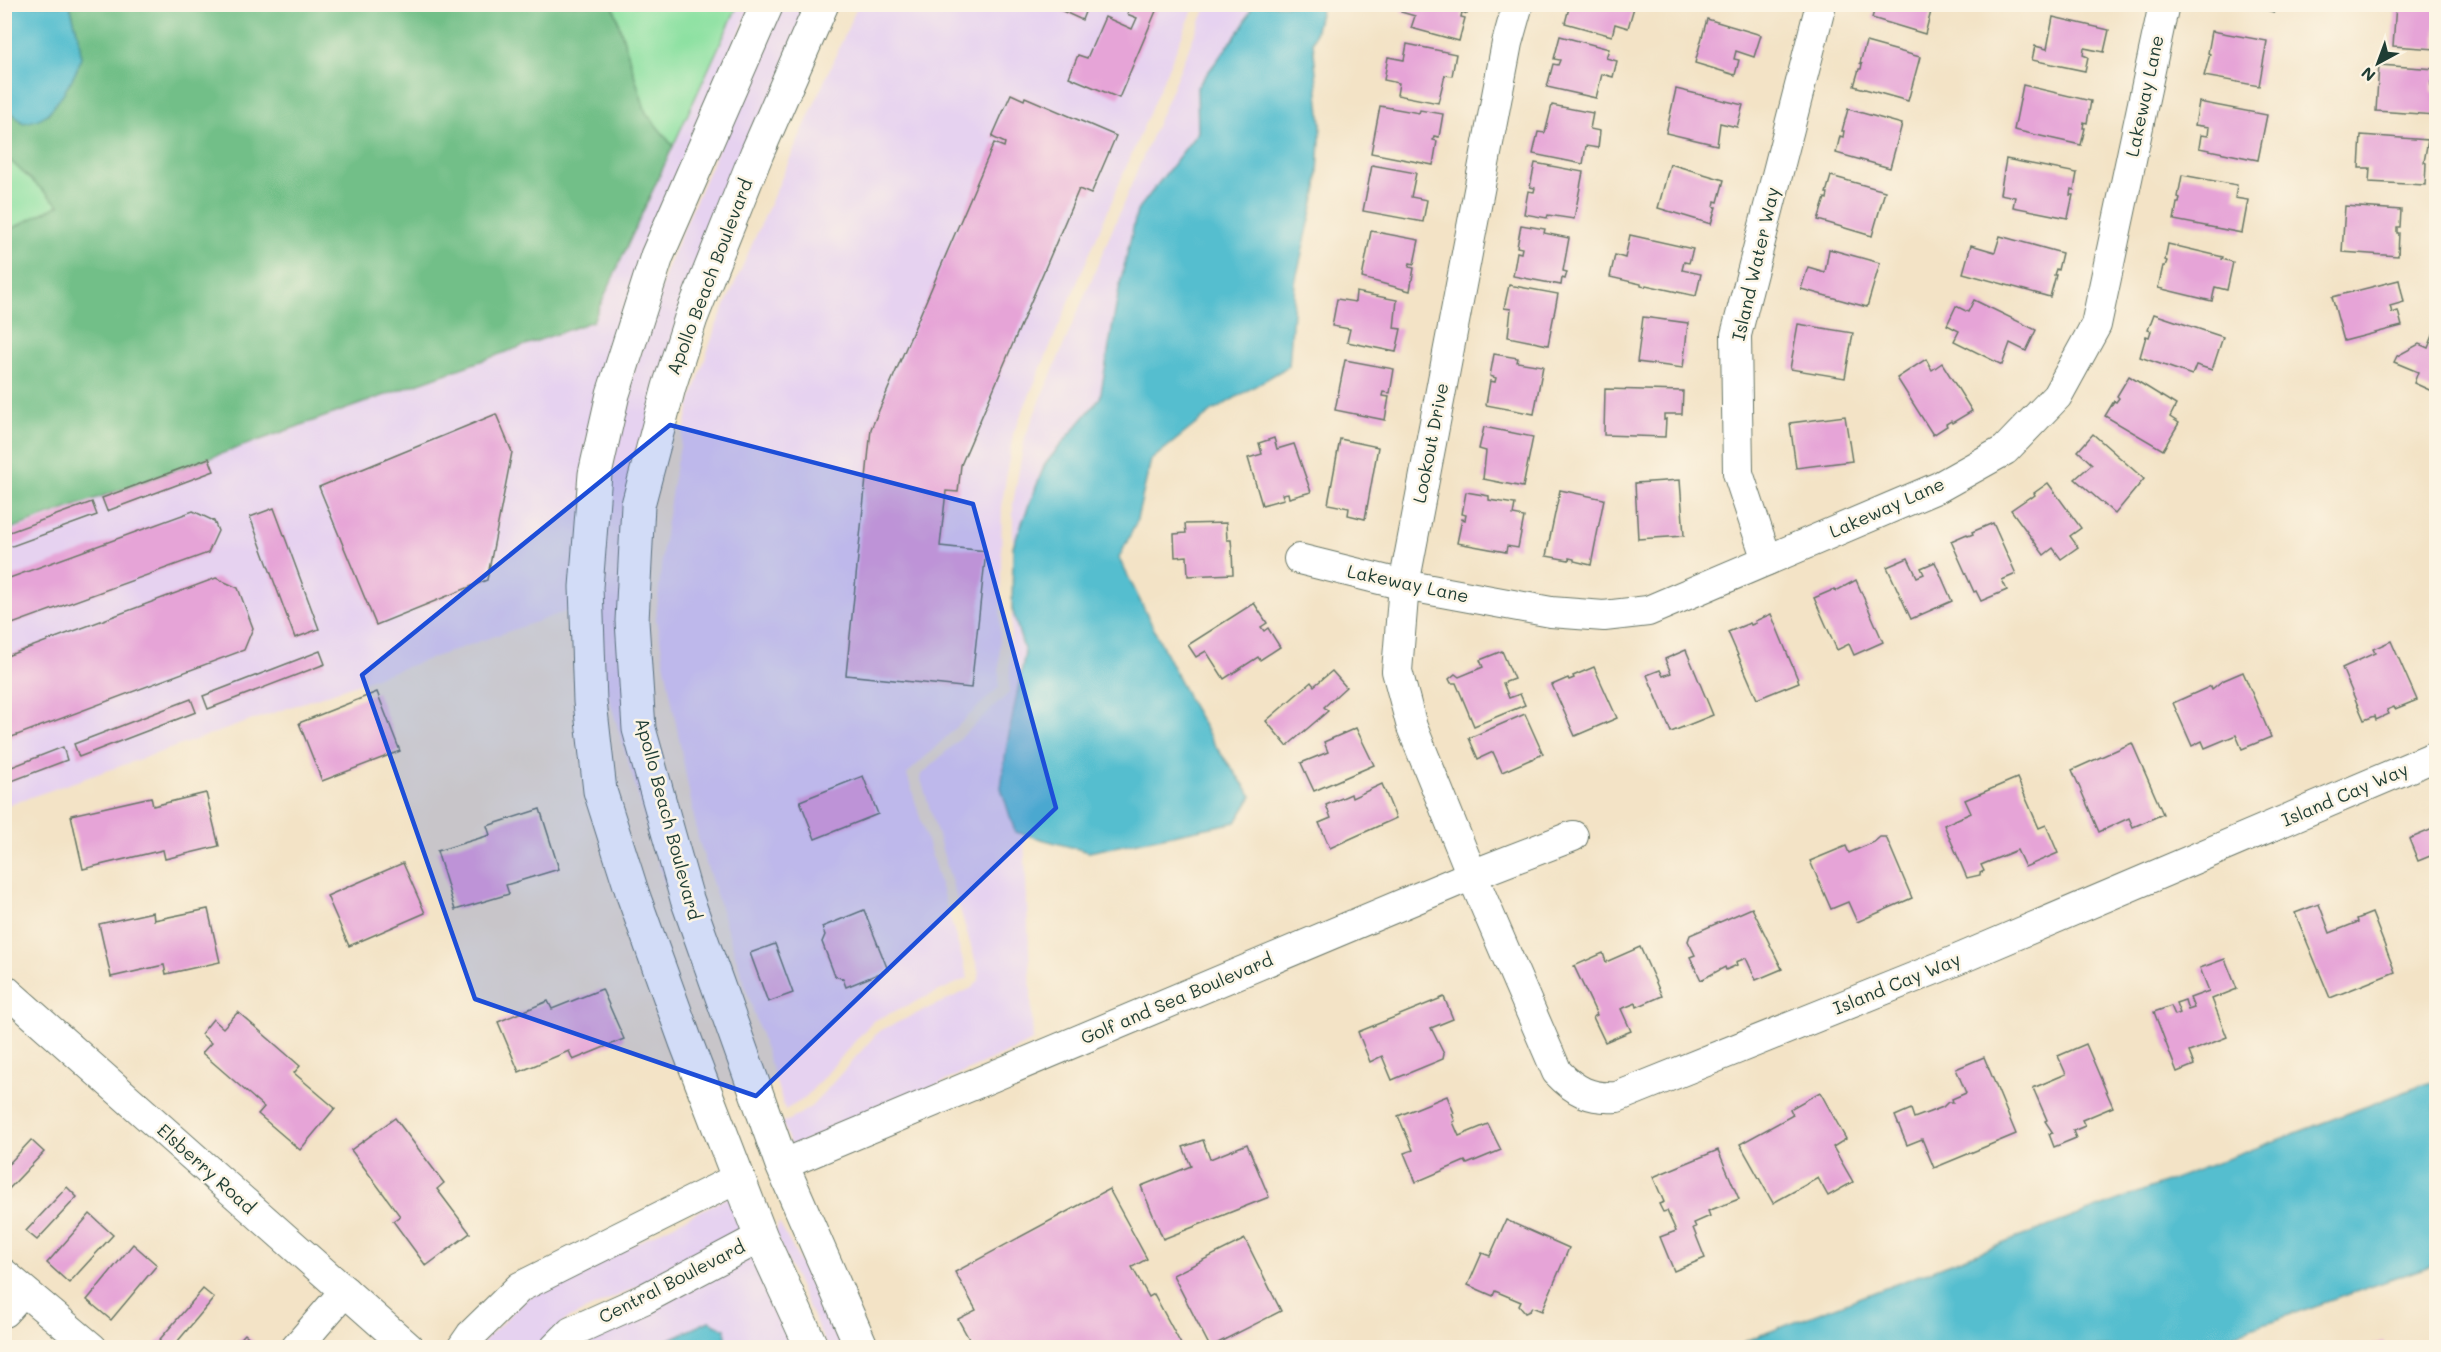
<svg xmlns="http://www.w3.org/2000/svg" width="2441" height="1352" font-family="Mali,sans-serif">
<rect width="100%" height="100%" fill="#fcf5e5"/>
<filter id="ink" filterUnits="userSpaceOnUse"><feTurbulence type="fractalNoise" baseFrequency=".0167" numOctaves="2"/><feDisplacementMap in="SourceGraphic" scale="12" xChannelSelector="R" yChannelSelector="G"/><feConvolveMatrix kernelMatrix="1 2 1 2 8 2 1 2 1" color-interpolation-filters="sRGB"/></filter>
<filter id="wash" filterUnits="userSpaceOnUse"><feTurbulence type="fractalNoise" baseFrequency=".008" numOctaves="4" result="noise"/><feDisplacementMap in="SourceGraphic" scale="24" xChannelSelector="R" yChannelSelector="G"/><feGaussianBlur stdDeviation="1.35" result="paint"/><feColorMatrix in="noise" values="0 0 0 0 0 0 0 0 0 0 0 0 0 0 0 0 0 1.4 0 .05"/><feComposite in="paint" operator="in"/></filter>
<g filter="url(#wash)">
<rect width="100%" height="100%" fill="#f3e3c6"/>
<g fill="#e6d2f0">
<path d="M738 5H752L645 253 573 609 5 806 4 531 593 321Z"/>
<path d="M781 5H808L625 503 668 884 665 885 603 678 600 586 609 474 626 396 670 260Z"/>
<path d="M858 5H1195L1013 434 1002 503 999 687 907 774 968 978 873 1021 804 1099 785 1110 698 838 656 619 663 547 676 464 691 401 716 326Z"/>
<path d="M1207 5H1253L1243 26 1197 87 1198 132 1137 211 1120 284 1100 399 1045 464 1013 546V503L1025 437Z"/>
<path d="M1012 609 1025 653 1007 744 1001 788 1015 832 1024 835 1033 1040 1039 1038 930 1088 791 1147 782 1122 790 1120 812 1106 879 1031 972 988 979 980V973L920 776 1009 693Z"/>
<path d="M730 1196 743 1231 639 1286 567 1319 537 1347 477 1348 527 1298Z"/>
<path d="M779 1222 845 1347H827L775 1234Z"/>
<path d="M753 1255 796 1347H727L725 1329 661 1342 653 1347 573 1348Z"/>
</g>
<g fill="#8de1a2" stroke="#568f6b" stroke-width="1.5">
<path d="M613 5H738L673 146 646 113Z"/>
<path d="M5 156 60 206 5 232Z"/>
</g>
<path fill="#72bf88" stroke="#487e5e" stroke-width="1.5" d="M70 5H613L646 113 673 146 593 321 5 531V232L59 205 5 156 4 106 23 123 48 114 74 74 78 35Z"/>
<g fill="#54becf" stroke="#3a7e82" stroke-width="1.5">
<path d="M4 5H70C74 21 80 38 81 55 81 69 58 103 48 113 42 119 32 122 23 123L5 106Z"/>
<path d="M1253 5H1322L1313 42 1321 124 1317 189 1295 283 1289 366 1211 412 1151 460 1136 523 1119 558 1188 698 1216 747 1252 796 1236 822 1089 852 1015 832 1001 788 1007 744 1025 653 1012 609 1013 546 1045 464 1100 398 1120 284 1137 211 1198 132 1197 87 1243 26Z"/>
<path d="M2436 1080V1264L2197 1347H1739L1745 1341Z"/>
<path d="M709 1321 725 1329 727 1347H653Z"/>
</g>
<g id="blocks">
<g fill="#e6a4d7">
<path d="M1047 4H1088L1082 20Z"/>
<path d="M1131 4H1159L1119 98 1069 77 1078 55 1087 58 1105 17 1132 29 1137 18 1127 14Z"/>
<path d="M1404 4H1470L1467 14 1462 12 1461 17 1465 18 1459 41 1411 28 1415 16 1401 12Z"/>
<path d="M1570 4H1635L1628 28 1615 24 1612 36 1565 23Z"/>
<path d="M1876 4H1933L1925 34 1872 18Z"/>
<path d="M2244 4H2276L2274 12Z"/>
<path d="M2396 4H2436V49L2393 46Z"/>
<path d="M2053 17 2109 30 2104 52 2084 48 2083 55 2088 57 2085 71 2032 60 2035 46 2047 49Z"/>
<path d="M1707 19 1761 35 1754 57 1736 51 1734 59 1739 60 1735 75 1695 63Z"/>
<path d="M2212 31 2267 41 2259 86 2204 76 2210 54 2208 53Z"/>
<path d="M1560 36 1609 49 1606 58 1617 61 1613 77 1602 74 1596 98 1547 87 1553 64 1558 65 1560 60 1554 59Z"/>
<path d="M1866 42 1920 57 1908 101 1854 86 1859 69H1861L1862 64 1860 63Z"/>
<path d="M1407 44 1456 54 1452 76 1445 75 1438 103 1397 95 1399 83 1384 80 1388 57 1404 60Z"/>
<path d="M2379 65 2436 69V83L2431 82V92H2436V115L2376 111Z"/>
<path d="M2023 85 2091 101 2087 123 2084 122 2083 128H2085L2081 145 2014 130Z"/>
<path d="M1676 89 1743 105 1737 127 1720 123 1717 145 1666 133Z"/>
<path d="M1011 94 1024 100 1025 97 1116 136 1091 194 1079 189 961 465 958 492 946 491 940 546 986 551 971 688 846 675 871 429 994 143 1004 147 1005 143 992 137Z"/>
<path d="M2199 102 2267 115 2258 160 2199 148 2201 135 2208 136 2209 127 2195 125Z"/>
<path d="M1552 105 1593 113 1590 129 1600 131 1598 148 1586 146 1583 164 1533 154 1538 132 1545 133Z"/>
<path d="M1380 106 1419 113 1420 110 1443 114 1439 137 1434 136 1433 140 1437 141 1433 165 1371 153Z"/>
<path d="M1848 109 1902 124 1890 168 1836 153 1840 136 1843 137 1844 131H1842Z"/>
<path d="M2361 135 2428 140 2424 162 2426 163 2425 185 2369 182 2370 168H2359Z"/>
<path d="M2006 159 2077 173 2074 190 2071 189 2070 195H2073L2068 218 2013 207 2015 197 2000 194Z"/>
<path d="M1535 163 1583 172 1574 219 1548 215 1547 218 1524 214 1528 191 1534 192 1535 188 1530 187Z"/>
<path d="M1670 164 1724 180 1718 202 1715 201 1714 207H1716L1711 224 1658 208Z"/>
<path d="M1372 165 1416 173 1411 197 1427 200 1423 222 1363 211Z"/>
<path d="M2182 175 2237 185 2235 198 2248 200 2242 233 2174 220 2177 203H2179L2180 198 2178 197Z"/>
<path d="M1831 176 1885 191 1872 236 1818 220 1825 198 1827 199 1828 193H1826Z"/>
<path d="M2345 206 2401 210 2400 227H2397V233H2399L2398 256 2342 252Z"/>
<path d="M1521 225 1545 229 1544 233 1569 238 1563 271 1567 272 1565 279 1562 278 1561 285 1513 276 1517 252 1521 253 1522 248 1517 247Z"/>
<path d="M1371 231 1419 240 1414 264 1410 263 1409 267 1414 268 1410 291 1362 278Z"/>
<path d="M1630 235 1693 249 1689 263 1684 262 1682 270 1701 274 1696 296 1646 285 1645 287 1641 286V284L1610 277 1615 255 1625 258Z"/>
<path d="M2000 236 2062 253 2058 270 2056 269 2054 275H2056L2050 297 1963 273 1971 245 1995 252Z"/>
<path d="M2168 244 2223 257 2222 259 2233 262 2227 290 2215 287 2212 301 2158 288 2163 266H2165L2167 261 2165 260Z"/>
<path d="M1829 249 1880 263 1867 307 1801 289 1808 267 1825 272Z"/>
<path d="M2399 280 2404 302 2390 306 2392 313 2398 311 2402 326 2344 341 2332 297Z"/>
<path d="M1509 285 1558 294 1548 345 1508 337 1511 309 1504 308Z"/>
<path d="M1356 292 1397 300 1394 328 1401 329 1396 352 1347 342 1350 329 1332 326 1337 299 1355 302Z"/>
<path d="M1974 300 2036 330 2026 351 2010 343 2002 365 1954 341 1959 331 1947 325 1956 306 1968 312Z"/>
<path d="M2154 314 2223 337 2212 370 2196 365 2192 375 2140 357 2146 336 2149 337 2151 331 2148 330Z"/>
<path d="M1643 317 1688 323 1683 368 1637 362Z"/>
<path d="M1798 324 1853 333 1845 378 1790 369Z"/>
<path d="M2436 328V393L2414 383 2418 372 2394 362 2397 356 2419 344 2428 348Z"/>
<path d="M1494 354 1518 358 1517 362 1543 366 1534 414 1486 405 1490 381 1495 382 1496 378 1490 376Z"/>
<path d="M1926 359 1932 370 1942 363 1972 411 1952 423 1951 421 1946 424 1947 426 1933 435 1897 378Z"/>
<path d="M1345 360 1394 369 1390 393 1383 392 1382 396 1389 397 1385 420 1335 410Z"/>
<path d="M2129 376 2176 405 2170 417 2179 423 2163 450 2105 416 2114 401 2116 402 2119 398 2117 396Z"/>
<path d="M1605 389 1683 391 1682 414H1664V420L1666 419 1665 437 1604 435Z"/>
<path d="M496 414 512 452 487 580 376 625 319 487Z"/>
<path d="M1845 416 1852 461 1796 468 1790 423Z"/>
<path d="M1484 427 1533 437 1523 487 1483 479 1486 451 1479 449Z"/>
<path d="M2093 434 2144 479 2115 514 2075 479 2092 464 2078 451Z"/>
<path d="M1274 438 1277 449 1294 444 1311 492 1289 498 1288 493 1282 494 1284 499 1262 505 1248 458 1262 454 1259 443Z"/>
<path d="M1340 439 1378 447 1365 519 1348 515 1349 508 1328 504Z"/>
<path d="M209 458 214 471 107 511 102 498Z"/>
<path d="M1680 480 1684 536 1638 539 1635 483Z"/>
<path d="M2048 483 2081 528 2070 536 2078 547 2061 559 2053 548 2044 555 2011 510 2030 497 2031 498 2035 495 2034 493Z"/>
<path d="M1560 490 1604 499 1591 565 1574 561V559L1569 558V560L1546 556Z"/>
<path d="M1466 492 1489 496V500L1515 504 1513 515 1524 517 1518 548 1507 546 1506 552 1457 543 1462 519 1465 520 1466 515 1462 514Z"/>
<path d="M92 502 97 515 4 549V534Z"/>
<path d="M274 508 319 629 295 638 250 517Z"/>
<path d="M193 511 214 521 218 531 208 553 4 627V580Z"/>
<path d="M1226 523 1227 540H1231L1232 551 1233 574 1188 576 1187 556 1175 557 1174 534 1186 533 1185 524Z"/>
<path d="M1993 523 2016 574 2002 580 2007 590 1981 601 1976 591 1974 592 1951 541 1967 534 1968 536 1973 534 1972 532Z"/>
<path d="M1908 558 1917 577 1924 574 1921 568 1935 562 1952 601 1911 619 1887 567Z"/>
<path d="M216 578 238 588 253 628 244 650 4 740V657Z"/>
<path d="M1856 580 1883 642 1854 655 1849 644 1837 650 1814 598 1835 589 1836 591Z"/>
<path d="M1254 603 1267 623 1261 627 1264 631 1268 628 1280 647 1260 660 1258 657 1224 679 1206 651 1196 657 1188 645Z"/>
<path d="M1771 614 1799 682 1757 699 1728 632 1750 623 1751 625 1756 623 1755 621Z"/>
<path d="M2391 641 2417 700 2395 709 2394 707 2387 710 2389 714 2376 720 2375 716 2364 720 2342 668 2375 653 2373 649Z"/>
<path d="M1686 650 1713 715 1671 732 1647 675 1660 670 1663 676 1671 673 1665 659Z"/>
<path d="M320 651 325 664 208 709 203 696Z"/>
<path d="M1502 651 1514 679 1503 683 1509 698 1520 694 1525 705 1474 726 1456 683H1451L1449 679 1455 674 1459 677 1483 667 1480 660Z"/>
<path d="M1594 667 1617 718 1575 736 1552 685 1568 678 1569 680 1574 678 1573 676Z"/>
<path d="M1332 671 1346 687 1324 707 1328 711 1287 746 1266 721 1311 682 1314 686Z"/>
<path d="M2243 672 2271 737 2242 749 2236 735 2205 748 2202 741 2192 746 2173 703 2211 686 2212 689 2222 681Z"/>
<path d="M377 692 400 751 322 781 299 723Z"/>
<path d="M191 699 196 712 79 757 74 744Z"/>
<path d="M1525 714 1543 754 1502 772 1493 752 1478 759 1469 738Z"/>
<path d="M1356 728 1374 765 1314 791 1301 763 1328 752 1324 742Z"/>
<path d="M2132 743 2163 814 2133 827 2129 818 2099 832 2072 770Z"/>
<path d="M63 747 67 760 4 784V770Z"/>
<path d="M863 776 878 814 815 839 800 801Z"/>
<path d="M2017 778 2039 828 2046 825 2058 853 2025 867 2017 850 1981 865 1984 871 1980 873V875L1967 878 1944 825 1971 813 1965 800Z"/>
<path d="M1382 784 1396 818 1330 848 1319 823 1331 818 1326 805 1351 794 1352 798Z"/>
<path d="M206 793 219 846 165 859 163 850 83 869 71 815 151 797 153 806Z"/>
<path d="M540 809 559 869 506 885 509 894 455 910 437 851 490 835 487 826Z"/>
<path d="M2435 828 2436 858 2435 854 2418 861 2409 839Z"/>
<path d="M1880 837H1886L1912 898 1857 922 1848 902 1831 909 1810 861 1846 846 1849 853 1874 842Z"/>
<path d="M403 863 425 913 349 946 327 896Z"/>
<path d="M2319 904 2330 933 2358 922 2357 919 2372 913 2395 972 2330 998 2295 913Z"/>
<path d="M1752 908 1782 969 1756 980 1746 958 1736 962 1737 965 1726 970 1725 967 1701 980 1690 957 1695 955 1688 941 1690 935Z"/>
<path d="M208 909 220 962 166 974 164 965 111 977 99 924 153 912 154 920Z"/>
<path d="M864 910 888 970 846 987 843 979 835 976 822 942 825 935 822 927Z"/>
<path d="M775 944 793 993 768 1002 750 953Z"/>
<path d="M1640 947 1662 996 1637 1007 1636 1003 1621 1009 1631 1031 1605 1042 1593 1017 1597 1015 1574 966 1603 953 1606 962Z"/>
<path d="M2225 959 2237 989 2212 999 2227 1037 2189 1052 2194 1065 2177 1072 2154 1012 2171 1006 2175 1015 2180 1013 2176 1003 2185 1000 2188 1010 2194 1008 2190 998 2209 991 2200 968Z"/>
<path d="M602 989 624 1039 573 1060 569 1051 519 1072 498 1022 548 1001 552 1009Z"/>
<path d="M1444 997 1453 1019 1431 1028 1444 1054 1443 1059 1392 1080 1382 1056 1370 1062 1358 1032Z"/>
<path d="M238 1012 300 1066 294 1073 335 1108 300 1150 258 1114 264 1107 202 1053 211 1043 201 1034 213 1019 223 1028Z"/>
<path d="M2086 1044 2113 1107 2082 1120 2085 1126 2073 1131 2076 1138 2054 1147 2049 1134 2053 1133 2045 1121 2047 1120 2033 1088 2066 1074 2058 1056Z"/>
<path d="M1984 1057 2016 1134 1934 1168 1922 1139 1907 1145 1895 1116 1911 1109 1914 1118 1943 1107 1948 1102H1953L1952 1099 1966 1093 1956 1069Z"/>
<path d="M1820 1092 1846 1139 1833 1147 1853 1182 1828 1196 1818 1178 1773 1203 1740 1144 1793 1115 1790 1109Z"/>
<path d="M1447 1096 1454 1113 1452 1114 1455 1121 1453 1122 1459 1136 1488 1124 1501 1150 1467 1164 1465 1161 1416 1182 1404 1153 1413 1150 1398 1116Z"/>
<path d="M395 1118 444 1183 437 1189 470 1233 426 1266 393 1221 400 1216 351 1150Z"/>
<path d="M31 1140 44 1152 4 1194V1169Z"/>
<path d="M1203 1140 1210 1159 1247 1144 1269 1197 1163 1239 1141 1186 1191 1166 1183 1147Z"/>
<path d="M1718 1150 1739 1199 1708 1211 1710 1216 1694 1223 1696 1227 1693 1228 1705 1258 1674 1271 1660 1237 1676 1231 1667 1211 1663 1212 1659 1204 1664 1202 1653 1177Z"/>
<path d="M67 1187 77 1197 37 1240 26 1231Z"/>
<path d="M1109 1189 1147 1259 1132 1267 1149 1297 1154 1294 1183 1348H974L958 1319 976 1310 955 1272Z"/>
<path d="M90 1214 113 1235 69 1283 47 1263Z"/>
<path d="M1506 1220 1569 1248 1542 1311 1532 1307 1530 1311 1525 1313 1519 1306 1521 1302 1495 1291 1493 1296 1468 1285 1482 1253 1490 1256Z"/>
<path d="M1245 1239 1281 1311 1210 1347 1173 1275Z"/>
<path d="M133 1244 157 1265 111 1320 87 1300Z"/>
<path d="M203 1289 214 1298 172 1348H158L155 1345Z"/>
<path d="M245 1334 254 1342 248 1348H232Z"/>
<path d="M2384 1341 2386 1348H2368V1347Z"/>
</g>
</g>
</g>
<g filter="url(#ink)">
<use href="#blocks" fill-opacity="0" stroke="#697767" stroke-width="1.5"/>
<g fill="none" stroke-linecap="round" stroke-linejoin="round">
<defs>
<g id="street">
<path d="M1518 4 1507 43 1404 585 1397 671 1412 727 1472 875 1557 1072C1575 1091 1590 1099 1617 1097L1945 965 2436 756"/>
<path d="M1299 559 1404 585 1551 612 1604 616 1648 611 1939 487 2005 450 2057 396 2096 325 2164 4"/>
<path d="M1767 560 1738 473 1736 335 1821 4"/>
<path d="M4 989 409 1348"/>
<path d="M782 1165 1472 875 1573 836"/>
<path d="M4 1274 92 1348"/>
<path d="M4 1312 23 1291"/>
<path d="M296 1348 345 1291"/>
<path d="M462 1348 471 1335 520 1287 738 1178"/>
<path d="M555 1348 571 1332 644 1299 761 1237"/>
</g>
<g id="secondary">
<path d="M767 4 657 256 613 394 595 474 586 587 590 702 600 791 633 895 686 1042 761 1237 812 1348"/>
<path d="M822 4 757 153 691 318 669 387 638 505 632 621 639 729 687 899 782 1165 862 1348"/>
</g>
</defs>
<use href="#street" stroke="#697767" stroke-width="32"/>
<use href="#secondary" stroke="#697767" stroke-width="35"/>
<use href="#street" stroke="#fff" stroke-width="30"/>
<use href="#secondary" stroke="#fff" stroke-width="33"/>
</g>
</g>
<path fill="#1d4ed8" fill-opacity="0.2" stroke="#1d4ed8" stroke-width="4.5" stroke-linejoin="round" d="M670 425 973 504 1056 808 756 1096 475 999 362 675Z"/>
<g text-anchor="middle" stroke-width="5" stroke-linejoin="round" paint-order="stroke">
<g font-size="18" fill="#1f3d34" stroke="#fcf5e5">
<text transform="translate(2145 96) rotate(-78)" y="6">Lakeway Lane</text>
<text transform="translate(1756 264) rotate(-77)" y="6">Island Water Way</text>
<text transform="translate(710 277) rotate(-69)" y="6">Apollo Beach Boulevard</text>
<text transform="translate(1431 443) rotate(-79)" y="6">Lookout Drive</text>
<text transform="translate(1887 508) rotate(-24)" y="6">Lakeway Lane</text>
<text transform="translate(1408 584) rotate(12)" y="6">Lakeway Lane</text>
<text transform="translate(2345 795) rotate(-23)" y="6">Island Cay Way</text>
<text transform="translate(668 819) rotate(75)" y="6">Apollo Beach Boulevard</text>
<text transform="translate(1897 984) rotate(-22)" y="6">Island Cay Way</text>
<text transform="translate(1177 999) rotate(-23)" y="6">Golf and Sea Boulevard</text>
<text transform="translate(206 1169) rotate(42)" y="6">Elsberry Road</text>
<text transform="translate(672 1282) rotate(-27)" y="6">Central Boulevard</text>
</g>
</g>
<rect width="2441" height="1352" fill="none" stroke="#fcf5e5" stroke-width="24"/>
<g transform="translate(2378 63) rotate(221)" stroke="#fcf5e5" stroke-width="4.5" paint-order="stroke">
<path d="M0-4.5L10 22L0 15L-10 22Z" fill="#1f3d34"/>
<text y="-9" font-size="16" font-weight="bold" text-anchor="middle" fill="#1f3d34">N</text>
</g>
</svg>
